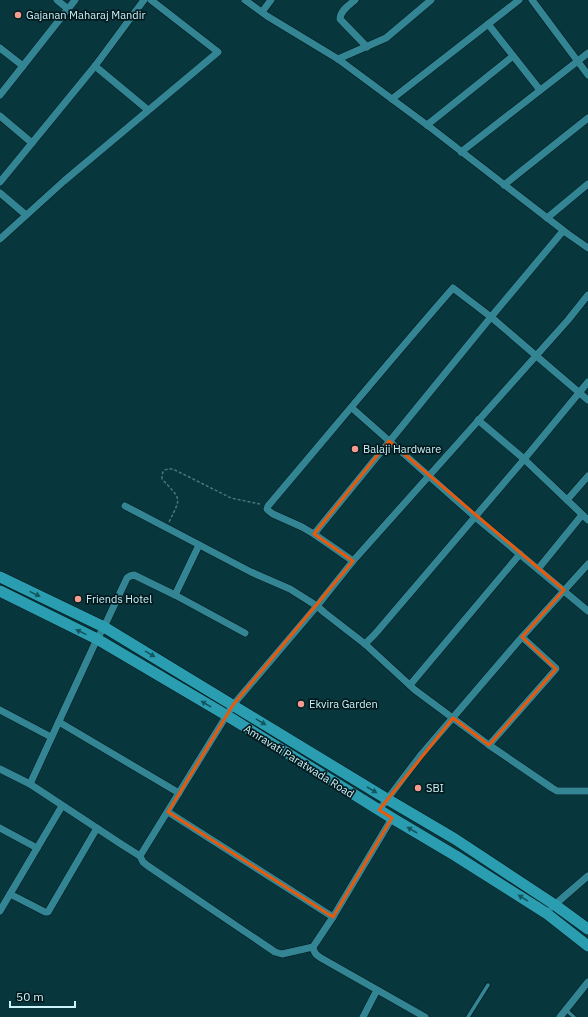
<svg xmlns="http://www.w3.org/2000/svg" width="588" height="1017" font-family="'IBM Plex Sans',sans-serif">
<rect width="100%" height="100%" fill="#08363d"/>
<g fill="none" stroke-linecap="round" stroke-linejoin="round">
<defs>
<g id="service">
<path d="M566 1010 574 1017"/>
<path d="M468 1017 488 985"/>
</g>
<g id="minor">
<path d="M57 0 68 9"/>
<path d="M245 0 267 16 338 59 431 128 568 234 588 248"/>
<path d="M355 0C349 5 340 11 340 19L367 47"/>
<path d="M532 0 588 75"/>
<path d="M262 12 271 0"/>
<path d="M488 24 540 90"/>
<path d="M0 48 23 66"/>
<path d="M338 59 386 38 431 0"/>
<path d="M95 66 148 110"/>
<path d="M0 95 75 0"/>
<path d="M392 99 519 0"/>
<path d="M0 116 32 143"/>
<path d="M427 125 513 56"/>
<path d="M461 152 588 53"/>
<path d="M0 182 95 66 144 0"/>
<path d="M504 185 588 118"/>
<path d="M0 193 26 215"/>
<path d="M547 218 588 184"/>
<path d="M0 239 64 181 218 52 151 0"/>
<path d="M352 408 474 516 588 611"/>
<path d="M478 420 524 459 588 520"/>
<path d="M567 500 588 476"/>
<path d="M125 506 251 572 290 589 317 606 325 613 365 644 415 690 489 745 552 788 557 791H588"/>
<path d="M314 534 491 317 563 231"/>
<path d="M353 561 314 534 302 527 273 514 269 511 267 509 268 506C330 433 390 360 453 288L491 317 588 400"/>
<path d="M538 569 582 515"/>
<path d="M175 595 199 545"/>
<path d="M365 644 375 634 521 463 588 382"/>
<path d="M410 685 520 554"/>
<path d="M0 710 51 737"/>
<path d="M59 722 179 793"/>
<path d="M489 745 556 669V668L522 637"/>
<path d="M0 769 30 784 121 844 140 856 143 862 148 866 275 952 282 954 313 947 333 917 392 818"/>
<path d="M30 784 97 639 104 627 127 578 130 576 134 575 175 595 245 633"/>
<path d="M379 810 420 756 522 637 588 564"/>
<path d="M168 812 333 917"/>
<path d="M0 828 37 848"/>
<path d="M140 856 233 705 317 606 353 561 568 320 588 295"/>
<path d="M10 894 45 912H48L97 828"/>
<path d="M552 907 588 876"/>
<path d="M0 911 62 806"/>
<path d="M313 947C314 953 316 955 321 958L425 1017"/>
<path d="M363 1017 377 990"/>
<path d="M560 1017 588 982"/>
</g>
<g id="primary">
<path d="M0 577 104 627 387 799 455 839 555 905 588 929"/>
<path d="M0 591 97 639 226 715 392 818 456 856 546 913 588 946"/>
</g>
</defs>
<use href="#service" stroke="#031b1f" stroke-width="5"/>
<use href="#minor" stroke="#031b1f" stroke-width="8"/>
<use href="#primary" stroke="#031b1f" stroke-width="12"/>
<path stroke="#4b767d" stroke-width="1.5" stroke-dasharray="3 2" stroke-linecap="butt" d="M169 522C182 496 181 500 162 479 162 470 164 469 173 469L231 498 260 504"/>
<use href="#service" stroke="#338593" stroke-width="3.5"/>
<use href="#minor" stroke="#338593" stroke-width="7"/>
<use href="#primary" stroke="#2a9eb0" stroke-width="11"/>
</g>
<defs><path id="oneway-solid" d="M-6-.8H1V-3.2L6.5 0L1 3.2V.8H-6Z"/></defs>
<g fill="#155660">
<use href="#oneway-solid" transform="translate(35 594) rotate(26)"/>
<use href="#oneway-solid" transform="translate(81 632) rotate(-154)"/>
<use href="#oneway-solid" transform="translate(150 654) rotate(31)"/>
<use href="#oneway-solid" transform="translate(206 704) rotate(-150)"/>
<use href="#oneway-solid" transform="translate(261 722) rotate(31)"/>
<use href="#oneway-solid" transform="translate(372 790) rotate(31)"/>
<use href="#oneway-solid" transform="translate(412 830) rotate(-150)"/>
<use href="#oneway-solid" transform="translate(523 898) rotate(-148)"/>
</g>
<path fill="none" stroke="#e8590c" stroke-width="3" stroke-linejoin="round" d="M389 441 564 590 522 637 556 669 489 745 453 718 379 810 392 818 333 917 168 812 233 705 353 561 314 534Z"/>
<g fill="#f59d8d" stroke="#031b1f" stroke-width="1.5">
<circle cx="18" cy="15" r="4"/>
<circle cx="355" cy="449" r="4"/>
<circle cx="78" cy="599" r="4"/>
<circle cx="301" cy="704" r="4"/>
<circle cx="418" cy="788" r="4"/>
</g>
<g text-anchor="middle" stroke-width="3.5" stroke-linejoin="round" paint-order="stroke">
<g font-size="11" fill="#ccf2f9" stroke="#031b1f" text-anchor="start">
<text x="26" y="19">Gajanan Maharaj Mandir</text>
<text x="363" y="453">Balaji Hardware</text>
<text x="86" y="603">Friends Hotel</text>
<text x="309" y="708">Ekvira Garden</text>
<text x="426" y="792">SBI</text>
</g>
<g font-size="11" fill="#ccf2f9" stroke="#031b1f">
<text transform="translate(299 761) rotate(32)" y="4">Amravati Paratwada Road</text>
</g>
</g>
<path d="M10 1001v6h65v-6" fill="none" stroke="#ccf2f9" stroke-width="2"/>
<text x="16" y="1001" font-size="12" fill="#ccf2f9" stroke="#031b1f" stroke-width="3" paint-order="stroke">50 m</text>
</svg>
